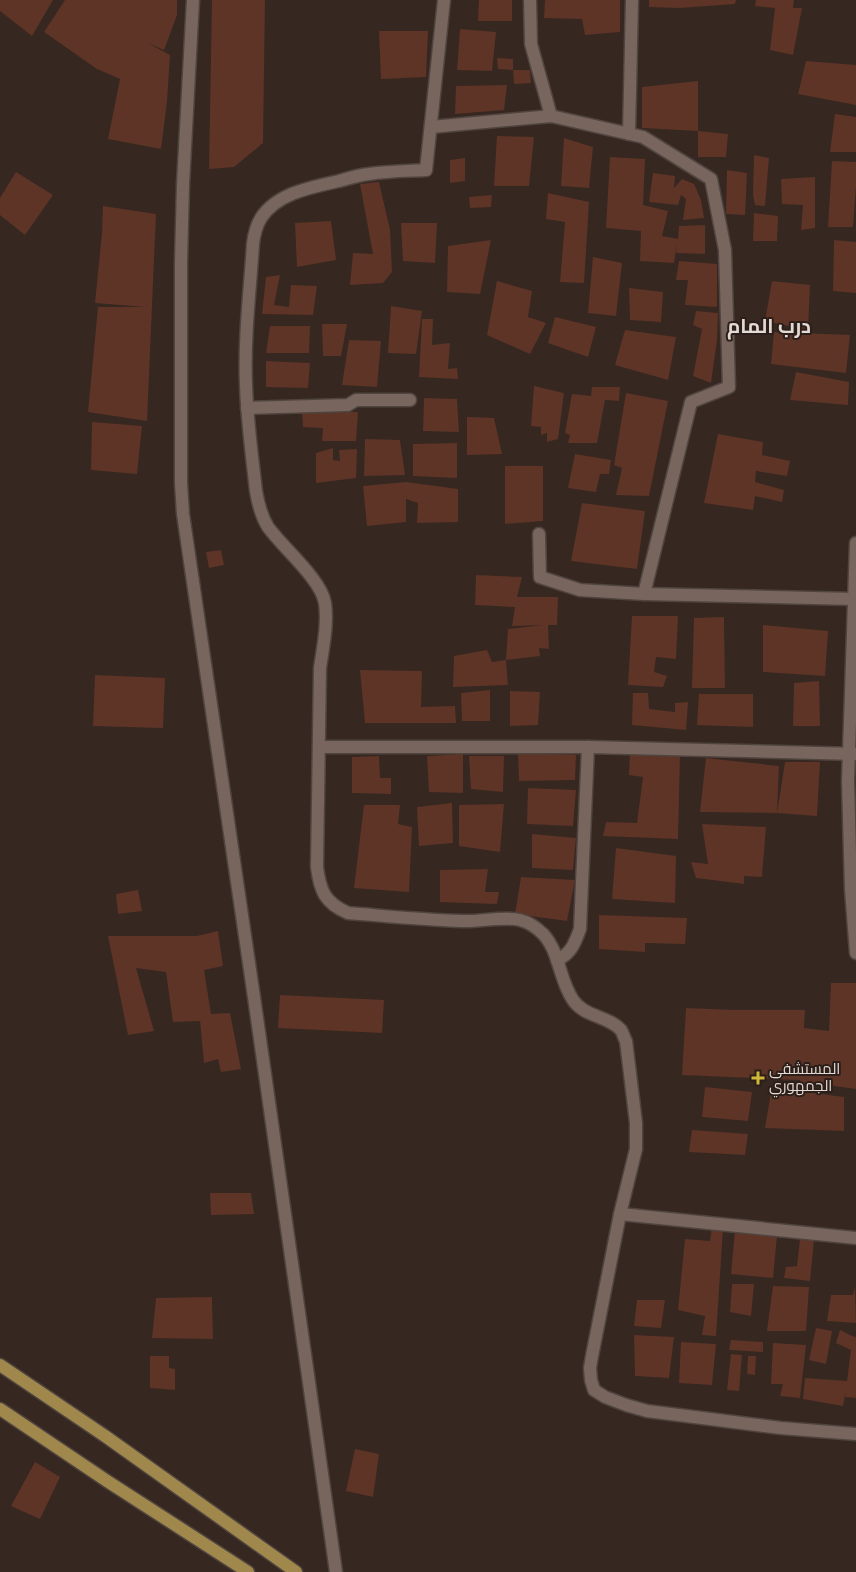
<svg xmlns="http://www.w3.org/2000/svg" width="856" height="1572" font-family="Georgia,Cairo,serif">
<rect width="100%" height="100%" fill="#362721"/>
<g fill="#5d3426">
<path d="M0 0H53L32 36 0 11Z"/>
<path d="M65 0H177V15L164 50 148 43 170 55 167 102 161 149 108 139 120 79 97 69 44 32Z"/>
<path d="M212 0H265L263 143 234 167 209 169Z"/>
<path d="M479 0H512V21H478Z"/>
<path d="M545 0H620V32L585 35 582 19 544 18Z"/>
<path d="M649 0H736L735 4 679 8 649 7Z"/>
<path d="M756 0H794L793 8H802L793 55 770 50 775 8 755 6Z"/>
<path d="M460 29 496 32 492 71 457 70Z"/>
<path d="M379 31H428L426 77 381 79Z"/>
<path d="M497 58 513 59V70L498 69Z"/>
<path d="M806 61 856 65V105L798 94Z"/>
<path d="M513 70H530L531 83 514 84Z"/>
<path d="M698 81V131L642 128V87Z"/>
<path d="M507 85 504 110 455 114 456 86Z"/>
<path d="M835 114 856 117V152H830Z"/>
<path d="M698 131 728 134 726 157H698Z"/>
<path d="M497 136 534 137 529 186H494Z"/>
<path d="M564 138 593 147 589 188 561 186Z"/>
<path d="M754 155 769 158 765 206 755 205 753 195Z"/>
<path d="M610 157 645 159 643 205 668 211 662 236 678 239 679 226 705 225V254L676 253 677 243 674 263 640 261 641 231 606 228Z"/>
<path d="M465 158V181L450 183V160Z"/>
<path d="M832 161 856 162V186L853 227H828Z"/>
<path d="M727 170 747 173 745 215 726 214Z"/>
<path d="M16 172 53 195 25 235 0 215V198Z"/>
<path d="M653 173 675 176 674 188 682 179 694 184 701 200 704 218 683 220 686 199 681 195 678 205 649 202Z"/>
<path d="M815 177V228L801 230 803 205 782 204 781 179Z"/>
<path d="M379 182 390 230 392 272 383 283 350 285 353 253 373 254 360 184Z"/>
<path d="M548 193 589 202 584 283 560 282 565 222 546 219Z"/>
<path d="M492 195 491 207 470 208 469 197Z"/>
<path d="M103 206 156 214 147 421 88 412 98 307H145L95 303 102 233Z"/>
<path d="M754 213 778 216 777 241H753Z"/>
<path d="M331 221 336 260 297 267 295 223Z"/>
<path d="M401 223H437L435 263 403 261Z"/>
<path d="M491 240 480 294 447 292 448 246Z"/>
<path d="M834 240 856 242V293L833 291Z"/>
<path d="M593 257 622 263 616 316 588 313Z"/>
<path d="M679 261 717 264V307L685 305 688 280H676Z"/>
<path d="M280 275 274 305 289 307 291 285 317 286 313 315 262 314 266 277Z"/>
<path d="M497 281 532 291 528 317 546 323 530 354 487 335Z"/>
<path d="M772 281 810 285 808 330 765 321Z"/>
<path d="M629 288 663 292 661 322 630 320Z"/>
<path d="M391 306 422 311 416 354 388 353Z"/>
<path d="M696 311 718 313 717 340 711 383 693 376 702 329 693 325Z"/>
<path d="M555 317 596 327 588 357 548 343Z"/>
<path d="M422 319H433L432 345 450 343 448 369 457 368 458 379 419 377Z"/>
<path d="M322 324H347L341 356H323Z"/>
<path d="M270 326H310L309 353H266Z"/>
<path d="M625 330 676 337 668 380 615 365Z"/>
<path d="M774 332 850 335 846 373 771 364Z"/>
<path d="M349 340 381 341 377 387 342 385Z"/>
<path d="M266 361 310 363 308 388 266 387Z"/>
<path d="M796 372 849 382 848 405 790 400Z"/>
<path d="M534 386 564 393 558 439 547 442V433L541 435V427L531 426Z"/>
<path d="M592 387H620L619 401 605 400 597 443H568L570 435 565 433 572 394 591 396Z"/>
<path d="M626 393 668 401 649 496 616 495 622 468 614 465Z"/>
<path d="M424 398 457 399 459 432 423 431Z"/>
<path d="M302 410 358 412 356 441H322L323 428 303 427Z"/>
<path d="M467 417 494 418 502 454 467 455Z"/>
<path d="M92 422 142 426 137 474 91 470Z"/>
<path d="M718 434 763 442 762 455 790 461 787 476 756 471 755 482 784 490 782 502 755 496 753 510 704 503Z"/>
<path d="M365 439 400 440 405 475 364 476Z"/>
<path d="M457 443V478L413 476V444Z"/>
<path d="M333 448V460L340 461 339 450 357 449 356 478 316 483V453Z"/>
<path d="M575 454 611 460 609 474H600L596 492 568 488Z"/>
<path d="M505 466H543V521L505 524Z"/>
<path d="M406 482 458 489V522L417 523 418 503 406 499V522L367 526 363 486Z"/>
<path d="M582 503 645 511 637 569 571 561Z"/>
<path d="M221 550 224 565 209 568 206 552Z"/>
<path d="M476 575 522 577 517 597H558L557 625H548L549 649 539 648 540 656 506 660 508 629 543 625 512 626 515 607 475 605Z"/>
<path d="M632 616H678L676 659 656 657 654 672 667 676 663 687 628 685Z"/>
<path d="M724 617 725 688H692L694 618Z"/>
<path d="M763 625 828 631 825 676 763 672Z"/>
<path d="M487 650 492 662 506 660 508 685 453 687 454 656Z"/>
<path d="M360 670 422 671 421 707 455 706 456 723H365Z"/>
<path d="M95 675 165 678 163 728 93 726Z"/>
<path d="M819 681 820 726H793L794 683Z"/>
<path d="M490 690V721H462L461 693Z"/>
<path d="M510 691 540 692 538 725 510 726Z"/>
<path d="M633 693H648L649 709 675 712V703L688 702 686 730 632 725Z"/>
<path d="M699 694H753V727L697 725Z"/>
<path d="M630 751 680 754 678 839 603 836 606 822 637 823 643 777 629 775Z"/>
<path d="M518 753 576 755 575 780 519 781Z"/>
<path d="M463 754V793L429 792 427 756Z"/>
<path d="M379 756 380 778H391V794L352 793V757Z"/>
<path d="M469 756H504L503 792 471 789Z"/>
<path d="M706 758 779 766 777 813 785 762H820L817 816 777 813 700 812Z"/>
<path d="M528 788 576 790 573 826 527 824Z"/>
<path d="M452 803 453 843 419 846 417 807Z"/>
<path d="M504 804 500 852 459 846V805Z"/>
<path d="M364 805H400L398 824 412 827 409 892 354 888Z"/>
<path d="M702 824 766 827 762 877 744 876V884L696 878 691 862 708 864Z"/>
<path d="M532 834 576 838 573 870 532 868Z"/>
<path d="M616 848 676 856 675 903 612 899Z"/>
<path d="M488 869 485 892H499L497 904 440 902V870Z"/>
<path d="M521 877 575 880 567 921 515 914Z"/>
<path d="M138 890 142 911 118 914 116 894Z"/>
<path d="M599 915 687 918 685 944 645 943V952L599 949Z"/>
<path d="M218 931 223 966 204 970 211 1014 230 1013 241 1069 221 1072 218 1059 204 1063 200 1021 173 1022 166 972 136 968 154 1031 128 1035 108 936H197Z"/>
<path d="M831 983H856V1089L812 1083 813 1093 844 1097V1131L765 1128 771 1092 799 1090 800 1080 682 1075 686 1008 735 1010H805L804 1028 829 1031Z"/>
<path d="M280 995 384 1000 382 1033 278 1028Z"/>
<path d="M705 1087 752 1092 748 1121 702 1117Z"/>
<path d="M692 1130 748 1134 745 1155 689 1152Z"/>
<path d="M210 1193H251L254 1214 211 1215Z"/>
<path d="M712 1227 723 1229 716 1336 702 1335 705 1316 678 1310 685 1239 710 1241Z"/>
<path d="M735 1230 777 1236 773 1278 731 1274Z"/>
<path d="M800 1239 814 1240 810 1281 784 1278 786 1267 797 1266Z"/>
<path d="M732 1284H754L751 1316 730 1312Z"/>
<path d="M773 1286 809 1287 806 1331H767Z"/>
<path d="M855 1287 856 1323 827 1321 831 1295H853Z"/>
<path d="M212 1297 213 1339 152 1338 156 1298Z"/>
<path d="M637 1300H665L661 1328 634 1326Z"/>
<path d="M816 1328 832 1331 826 1364 809 1360Z"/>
<path d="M840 1330 852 1336 856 1337V1398L845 1397 846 1389 843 1406 803 1399 805 1378 847 1381 851 1350 836 1343Z"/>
<path d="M634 1335 674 1337 669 1378 635 1376Z"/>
<path d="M731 1340 763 1342V1352L729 1350Z"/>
<path d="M681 1342 716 1344 712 1385 679 1383Z"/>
<path d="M773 1343 806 1345 800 1398 780 1396 783 1384H771Z"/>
<path d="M731 1354 742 1355 739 1391 727 1390Z"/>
<path d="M150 1356H169V1368L175 1369V1390L150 1388Z"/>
<path d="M748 1356H756L755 1375 747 1374Z"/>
<path d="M355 1449 379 1454 373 1497 346 1491Z"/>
<path d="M35 1462 60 1477 40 1519 11 1506Z"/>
</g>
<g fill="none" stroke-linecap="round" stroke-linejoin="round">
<defs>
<g id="minor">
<path d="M193 0 183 184 181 263V483L183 514 255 1004 336 1572"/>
<path d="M444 0 426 170C407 171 388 171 369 174 359 175 349 178 339 181 312 187 277 193 261 218 256 226 254 235 253 244 250 290 244 338 246 385 247 420 252 456 256 491 258 503 261 516 268 527 283 548 321 579 325 603 328 625 323 647 320 668L317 867C320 891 325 903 348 913 386 916 424 920 462 921 480 922 503 916 520 920 528 922 537 928 543 934 560 952 559 980 573 1000 584 1017 609 1016 621 1030 623 1033 624 1038 626 1041L636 1123V1149L620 1214 592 1356 590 1368 591 1380 594 1390 605 1397 626 1405 647 1411 781 1428 856 1434"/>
<path d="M530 0 531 44 551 116"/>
<path d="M431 127 551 116 643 137 711 179 725 250 729 387 691 402 644 594 854 599"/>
<path d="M629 134 632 0"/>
<path d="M247 408 348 405 356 400H410"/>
<path d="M539 534 540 577 580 590 644 594"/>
<path d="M856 543 848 781 851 890 856 953"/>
<path d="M319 747H588L856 754"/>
<path d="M557 960C571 954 575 943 580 929L588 747"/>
<path d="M620 1214 856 1238"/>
</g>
<g id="major">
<path d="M0 1365 105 1436 296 1572"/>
<path d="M0 1409 107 1481 248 1572"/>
</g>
</defs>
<use href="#minor" stroke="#50443f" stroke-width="15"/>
<use href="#major" stroke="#50443f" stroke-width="15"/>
<use href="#minor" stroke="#77655e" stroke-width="12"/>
<use href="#major" stroke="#a0884c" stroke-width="12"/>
</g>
<path fill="#cfb837" stroke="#2c1e18" stroke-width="2" d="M755.5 1070.5h5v5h5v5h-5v5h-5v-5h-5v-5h5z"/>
<g text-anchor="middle" stroke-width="4" stroke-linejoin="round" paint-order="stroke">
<g font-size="15" fill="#e3d9d5" stroke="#2c1e18" text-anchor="start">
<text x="769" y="1074">المستشفى<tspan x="769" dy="17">الجمهوري</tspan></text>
</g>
<g font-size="20" font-weight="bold" fill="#e3d9d5" stroke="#2c1e18">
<text x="769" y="333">درب المام</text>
</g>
</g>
</svg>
